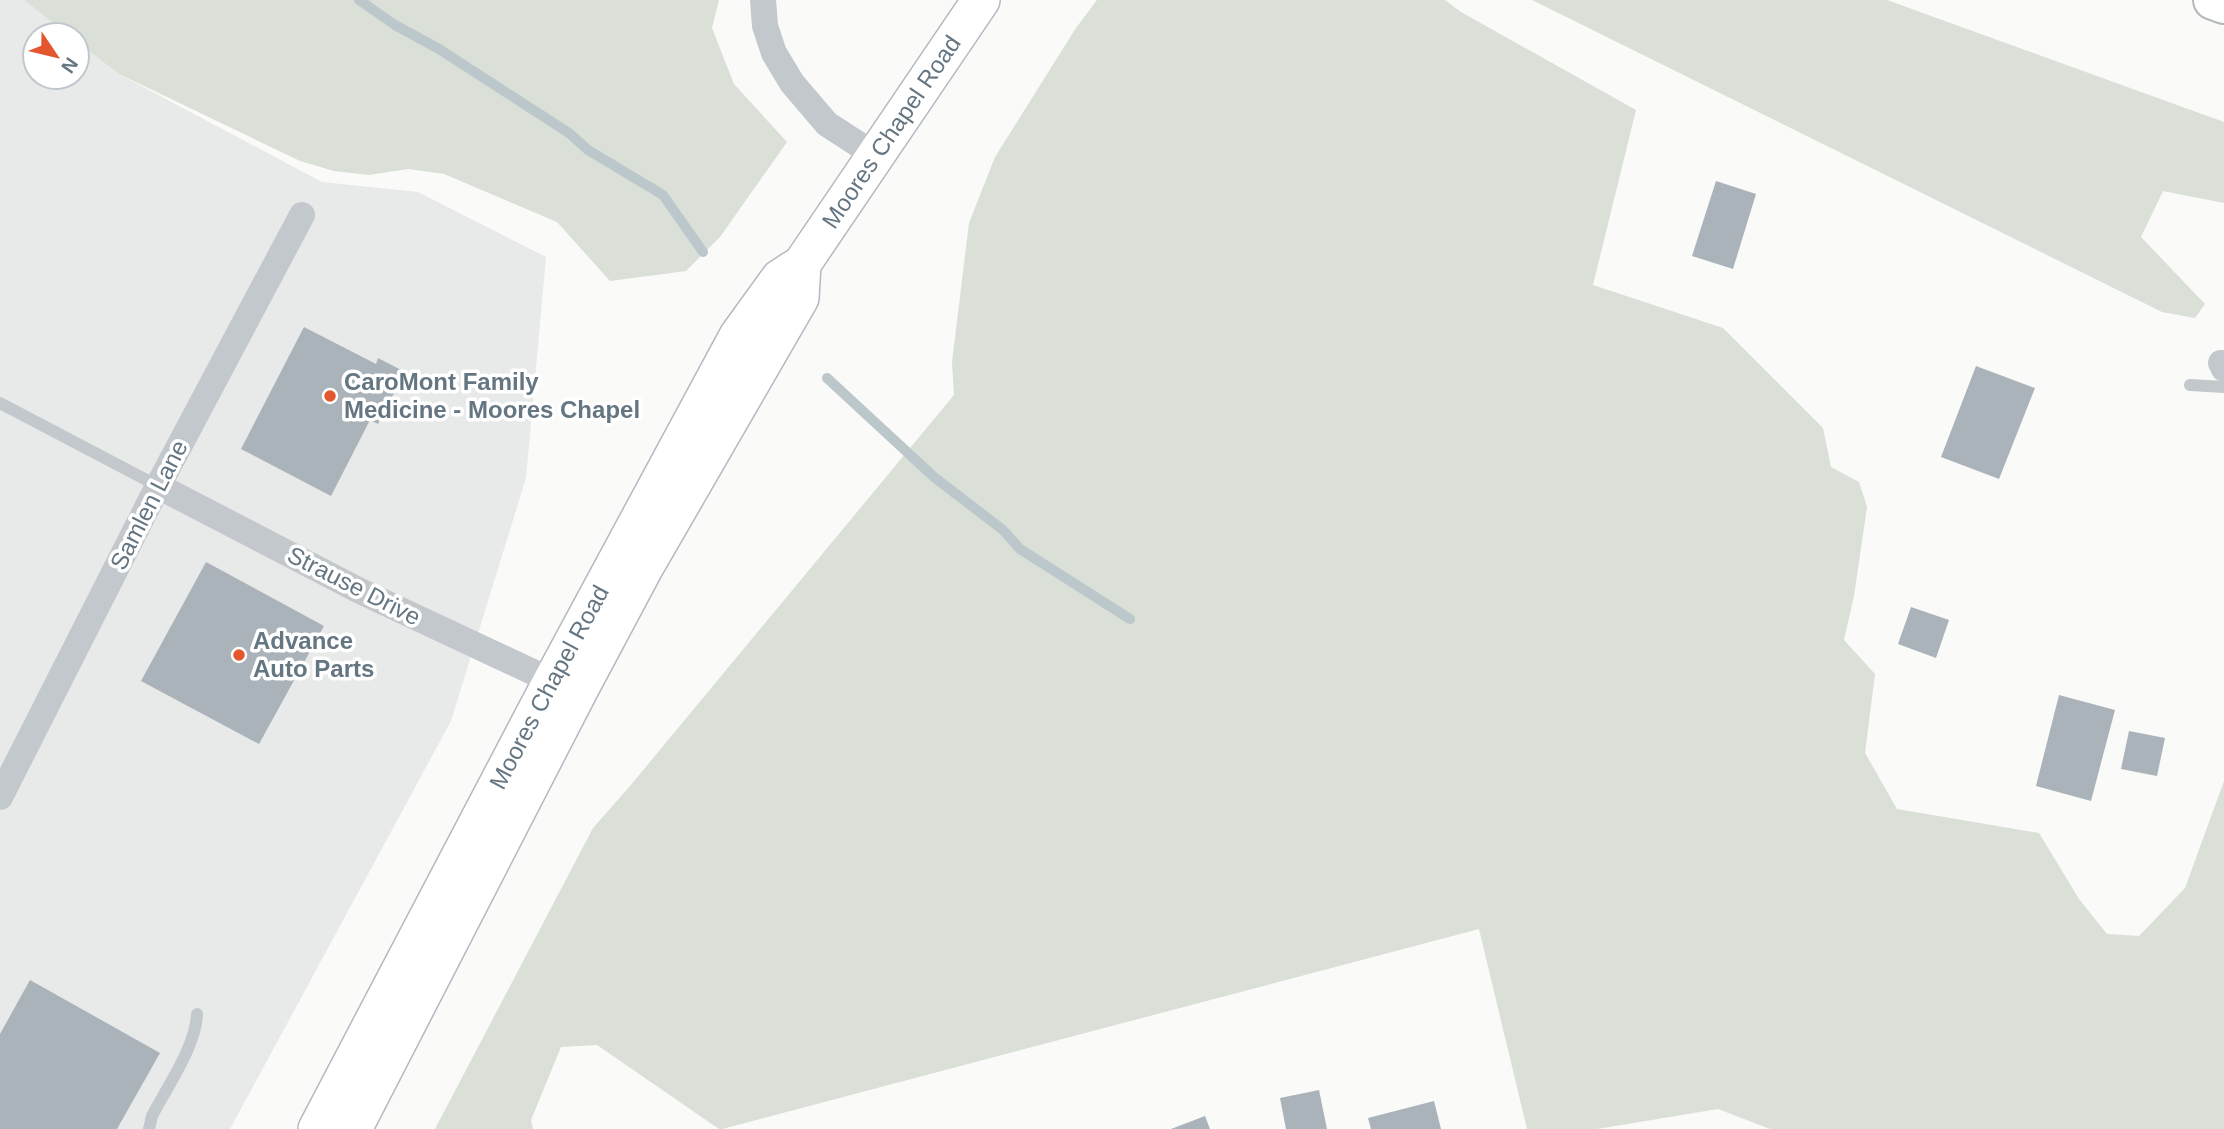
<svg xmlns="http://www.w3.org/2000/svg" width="2224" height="1129" font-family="Arial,sans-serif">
<rect width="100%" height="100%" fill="#fafaf8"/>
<path fill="#e8e9e9" d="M0 0H24L68 35H35V77H77V42L119 74 322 182 418 192 546 257 526 478 451 721 230 1129H0Z"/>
<g fill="#dadfd7">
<path d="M24 0H719L712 28 734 84 787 142 720 237 686 271 610 281 557 222 444 174 408 169 369 175 334 171 300 161 119 74 77 42V35H68Z"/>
<path d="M1097 0H1445L1461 12 1636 110 1593 285 1723 328 1823 428 1831 467 1859 482 1867 507 1854 596 1844 640 1875 674 1865 753 1897 809 2039 833 2079 899 2107 934 2139 936 2185 888 2224 781V1129H1770L1718 1109 1597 1129H1527L1479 929 722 1129H719L597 1045 561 1047 531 1120 533 1129H435L593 828 630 786 954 395 952 362 969 223 995 157 1076 28Z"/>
<path d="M1532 0H1887L2224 122V203L2163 191 2141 237 2205 304 2195 318 2162 312Z"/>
</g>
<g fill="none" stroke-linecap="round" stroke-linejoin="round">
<g stroke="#bbc7cb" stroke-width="10">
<path d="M359 0 395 25 439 49 569 133 588 150 663 195 703 252"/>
<path d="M827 378 934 477 1003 530 1020 549 1130 619"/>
</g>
</g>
<g fill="#aab3b9">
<path d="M1716 181 1756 194 1733 269 1692 256Z"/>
<path d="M304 327 376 364 378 358 405 372 378 424 370 420 331 496 241 449Z"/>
<path d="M1976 366 2035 388 1999 479 1941 457Z"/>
<path d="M206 562 324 626 259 744 141 681Z"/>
<path d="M1911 607 1949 620 1936 658 1898 644Z"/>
<path d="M2059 695 2115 710 2091 801 2036 786Z"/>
<path d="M2129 731 2165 738 2157 776 2121 769Z"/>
<path d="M30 980 160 1053 117 1129H0V1034Z"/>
<path d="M1319 1090 1327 1129H1286L1280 1098Z"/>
<path d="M1434 1101 1441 1129H1371L1368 1118Z"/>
<path d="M1205 1116 1210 1129H1171Z"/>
</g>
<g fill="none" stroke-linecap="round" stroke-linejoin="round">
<defs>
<g id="secondary">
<path id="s1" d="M317 1129 552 681 738 336 780 278 802 264 981 0"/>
<path d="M353 1129 579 690 644 568 800 298 802 264"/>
</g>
<path id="highway" d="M2213 0 2224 4"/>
</defs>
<use href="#secondary" stroke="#b3babf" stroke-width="40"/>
<use href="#highway" stroke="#b4b9bd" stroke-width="42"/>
<g stroke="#c3c8cc" stroke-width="12">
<path d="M2190 385 2224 387"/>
<path d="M0 403 158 486"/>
<path d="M149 1129 152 1116C167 1087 196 1046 197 1014"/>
</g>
<g stroke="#c3c8cc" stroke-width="26">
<path d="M763 0 765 26 774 53 792 83 827 124 875 155"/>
<path d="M2221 363 2224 369"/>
<path d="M158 486 360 591 552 681"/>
<path d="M0 797 158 486 302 215"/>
</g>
<use href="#secondary" stroke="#fff" stroke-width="37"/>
<use href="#highway" stroke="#fff" stroke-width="38"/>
</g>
<g fill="#e4572e" stroke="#fff" stroke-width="2.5">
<circle cx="330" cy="396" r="7"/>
<circle cx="239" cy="655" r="7"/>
</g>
<g text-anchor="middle" stroke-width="7" stroke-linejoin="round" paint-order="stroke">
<g font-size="24" fill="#657683" stroke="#fff">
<text dy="8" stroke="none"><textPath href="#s1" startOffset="1155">Moores Chapel Road</textPath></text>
<text transform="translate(149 505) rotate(-63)" y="8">Samlen Lane</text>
<text transform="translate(354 586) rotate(27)" y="8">Strause Drive</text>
<text dy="8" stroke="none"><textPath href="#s1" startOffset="499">Moores Chapel Road</textPath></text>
</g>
<g font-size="24" font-weight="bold" fill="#657683" stroke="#fff" text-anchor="start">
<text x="344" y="390">CaroMont Family<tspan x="344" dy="28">Medicine - Moores Chapel</tspan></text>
<text x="253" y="649">Advance<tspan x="253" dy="28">Auto Parts</tspan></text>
</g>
</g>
<g transform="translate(56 56) rotate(125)"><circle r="33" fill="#ffffff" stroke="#c1c8cd" stroke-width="2"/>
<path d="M0-5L12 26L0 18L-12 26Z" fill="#e4572e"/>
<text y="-10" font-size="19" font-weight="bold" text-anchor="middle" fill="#657683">N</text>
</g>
</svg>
